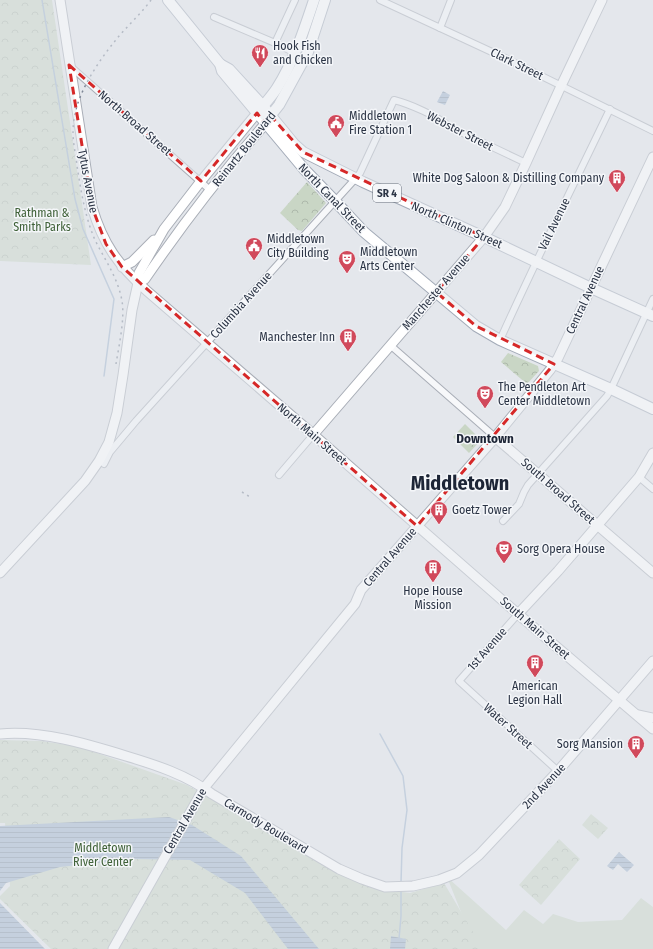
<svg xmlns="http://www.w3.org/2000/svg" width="653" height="949" font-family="'Fira Sans Condensed',sans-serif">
<defs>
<pattern id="forest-crowns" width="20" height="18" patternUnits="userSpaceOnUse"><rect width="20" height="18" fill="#c9d6c5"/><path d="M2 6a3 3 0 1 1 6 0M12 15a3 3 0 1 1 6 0" fill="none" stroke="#adb8ab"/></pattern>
<pattern id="water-rules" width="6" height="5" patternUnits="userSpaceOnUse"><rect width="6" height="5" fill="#9fb4cc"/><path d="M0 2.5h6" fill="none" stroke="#8293a7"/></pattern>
</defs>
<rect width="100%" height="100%" fill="#e4e7ec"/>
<path fill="#c9d6c5" d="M447 877 506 930 524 910 543 924 553 914 578 922 622 920 641 898 653 907V949H482L467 927Z"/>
<g fill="url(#forest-crowns)">
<path d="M0 0H52L91 265 0 261Z"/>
<path d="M307 182 326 203 302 231 298 230 280 213Z"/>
<path d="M508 353 538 366 539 371 527 384 501 362Z"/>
<path d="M465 424 481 440 469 453 453 437Z"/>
<path d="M0 740 41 741 80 747 187 785 245 818 344 876 374 888 410 893 444 883 483 949H51L0 899V896L10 886 5 823H0Z"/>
<path d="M591 814 608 828 598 839 582 825Z"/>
<path d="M559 839 580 859 541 905 519 885Z"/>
</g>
<g fill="url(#water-rules)">
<path d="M443 91 450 95 445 105 437 102Z"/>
<path d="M169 817 192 825 241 856 319 949H288L245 893 190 860 133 859 60 867 6 883 0 891V826Z"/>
<path d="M619 852 634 865 627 872 618 864 613 870 607 866Z"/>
<path d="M0 903 45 949H0Z"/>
<path d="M391 936 406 939 405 949H390Z"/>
</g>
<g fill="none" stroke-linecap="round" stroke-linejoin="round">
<g stroke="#9fb4cc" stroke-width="1.5">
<path d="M42 0 75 199 83 229 114 299 104 376"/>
<path d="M380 734 403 776 407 810 402 848 401 883"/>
<path d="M399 939 401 916V889"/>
</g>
<defs>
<g id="street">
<path d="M380 0 507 59 653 131"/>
<path d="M214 17 275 43 295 53"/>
<path d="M440 28 451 0"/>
<path d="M275 43 295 0"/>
<path d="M70 66 210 190"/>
<path d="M500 340C535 262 573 186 610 109"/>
<path d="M390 345 495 437"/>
<path d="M104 464 110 452 136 421 356 178 360 173 394 100C410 104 437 116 450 127L526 163"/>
<path d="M279 475 313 435"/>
<path d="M639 477 653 489"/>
<path d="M503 521 519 504 524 492 528 485 607 396 611 389 653 299"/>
<path d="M518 614 459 681 558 771"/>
</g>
<g id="secondary">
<path d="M60 0 92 207C103 244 118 265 147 291L308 430 518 614 653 729"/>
<path d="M122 267 132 262 154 240"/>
<path d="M138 283 145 279C182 225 222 173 265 124"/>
<path d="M313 435 484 237 505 207 526 163 561 86 602 0"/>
<path d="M495 437 653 573"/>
<path d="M0 573 85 481 99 461 109 442 117 413 123 375 132 310 138 283 139 273 164 229 201 181 257 113"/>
<path d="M518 614 558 571 639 477 653 453"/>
<path d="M638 715 653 718"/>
<path d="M0 734C41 730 87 744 126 756 156 765 187 775 212 794L339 869 362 879 385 887 413 886 439 880 457 873 479 855 558 771 653 661"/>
<path d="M113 949 204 788 355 604 361 590 492 441 550 370 558 358 653 157"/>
</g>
<g id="primary">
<path d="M168 0 220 64 222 71 304 169 335 201 364 232 476 326 500 340 611 389 653 409"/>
<path d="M220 64 229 69 263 106 294 144 303 152 363 182 420 208 484 237 591 288 653 316"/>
<path d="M260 110C265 103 272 96 277 88 294 61 304 30 314 0"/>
<path d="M267 120 279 105 308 52 325 0"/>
</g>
</defs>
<use href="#street" stroke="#a9aeb7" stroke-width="8"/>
<use href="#secondary" stroke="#a9aeb7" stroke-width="11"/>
<use href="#primary" stroke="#a3abb8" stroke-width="12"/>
<use href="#street" stroke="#f7f8fa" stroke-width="6"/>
<use href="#secondary" stroke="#fff" stroke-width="9"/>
<use href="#primary" stroke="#fff" stroke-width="10"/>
<g stroke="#7d8696" stroke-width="1.5" stroke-dasharray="2 4" stroke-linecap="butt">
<path d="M116 364C119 345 125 319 122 301 118 278 105 260 95 240 85 217 81 191 77 166 76 155 73 144 73 133 73 120 76 106 81 95 89 76 102 57 115 41 126 27 140 15 151 0"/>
<path d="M242 492 250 497"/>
</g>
</g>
<path d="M0 0H653V949H0ZM69 65 201 181 257 113 265 124 271 116 303 152 484 237 436 292 476 326 554 364 417 526 122 267 106 244 92 207Z" fill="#e4e7ec" fill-opacity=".55" fill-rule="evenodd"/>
<path fill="none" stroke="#d62828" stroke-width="3" stroke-dasharray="8 5" stroke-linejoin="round" d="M69 65 201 181 257 113 265 124 271 116 303 152 484 237 436 292 476 326 554 364 417 526 122 267 106 244 92 207Z"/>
<defs>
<symbol id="restaurant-pin" viewBox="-11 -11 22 30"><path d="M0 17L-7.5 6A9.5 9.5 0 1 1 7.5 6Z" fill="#d1495b" stroke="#f4f6f9"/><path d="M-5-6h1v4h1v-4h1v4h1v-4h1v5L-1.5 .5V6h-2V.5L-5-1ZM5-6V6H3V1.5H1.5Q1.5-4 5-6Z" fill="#fff"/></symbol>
<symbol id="civic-pin" viewBox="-11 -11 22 30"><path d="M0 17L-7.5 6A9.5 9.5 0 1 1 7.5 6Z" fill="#d1495b" stroke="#f4f6f9"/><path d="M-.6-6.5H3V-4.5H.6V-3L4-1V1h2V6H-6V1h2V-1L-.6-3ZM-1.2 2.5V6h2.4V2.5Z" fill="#fff"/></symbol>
<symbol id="building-pin" viewBox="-11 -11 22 30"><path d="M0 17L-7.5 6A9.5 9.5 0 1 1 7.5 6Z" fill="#d1495b" stroke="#f4f6f9"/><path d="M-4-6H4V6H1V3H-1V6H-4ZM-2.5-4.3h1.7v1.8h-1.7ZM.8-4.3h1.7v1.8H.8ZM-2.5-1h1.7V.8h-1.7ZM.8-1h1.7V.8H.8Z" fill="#fff"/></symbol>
<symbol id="theatre-pin" viewBox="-11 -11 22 30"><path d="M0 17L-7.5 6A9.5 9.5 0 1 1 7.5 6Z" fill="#d1495b" stroke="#f4f6f9"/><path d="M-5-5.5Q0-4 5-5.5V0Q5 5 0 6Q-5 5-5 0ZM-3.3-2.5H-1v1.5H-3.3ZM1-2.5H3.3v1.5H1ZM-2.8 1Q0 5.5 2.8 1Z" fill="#fff"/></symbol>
</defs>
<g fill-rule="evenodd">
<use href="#restaurant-pin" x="250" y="43" width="20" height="27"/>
<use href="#civic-pin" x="326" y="113" width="20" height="27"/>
<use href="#building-pin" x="607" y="168" width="20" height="27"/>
<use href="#civic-pin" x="244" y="236" width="20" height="27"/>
<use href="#theatre-pin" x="337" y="249" width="20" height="27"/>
<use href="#building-pin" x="338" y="327" width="20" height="27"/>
<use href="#theatre-pin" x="475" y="384" width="20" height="27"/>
<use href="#building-pin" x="429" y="500" width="20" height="27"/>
<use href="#theatre-pin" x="494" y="539" width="20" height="27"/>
<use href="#building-pin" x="423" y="558" width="20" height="27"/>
<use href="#building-pin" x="525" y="653" width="20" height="27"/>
<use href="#building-pin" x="626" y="734" width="20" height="27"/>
</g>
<g text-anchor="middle" stroke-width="3" stroke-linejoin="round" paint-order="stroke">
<rect fill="#f4f6f9" stroke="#676e7b" stroke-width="1" x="373" y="184" width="28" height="18" rx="3"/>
<g font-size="11" font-weight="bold" fill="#2b3445">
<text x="387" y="197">SR 4</text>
</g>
<g font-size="12" fill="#2b3445" stroke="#f4f6f9" text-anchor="start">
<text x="273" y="50">Hook Fish<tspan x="273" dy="14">and Chicken</tspan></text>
<text x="349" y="120">Middletown<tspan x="349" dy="14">Fire Station 1</tspan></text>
<text x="604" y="182" text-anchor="end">White Dog Saloon &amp; Distilling Company</text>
<text x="267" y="243">Middletown<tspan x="267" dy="14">City Building</tspan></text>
<text x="360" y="256">Middletown<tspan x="360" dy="14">Arts Center</tspan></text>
<text x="335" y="341" text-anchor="end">Manchester Inn</text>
<text x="498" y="391">The Pendleton Art<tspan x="498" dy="14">Center Middletown</tspan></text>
<text x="452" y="514">Goetz Tower</text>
<text x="517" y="553">Sorg Opera House</text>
<text x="433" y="595" text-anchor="middle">Hope House<tspan x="433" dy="14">Mission</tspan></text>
<text x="535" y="690" text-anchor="middle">American<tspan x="535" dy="14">Legion Hall</tspan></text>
<text x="623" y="748" text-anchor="end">Sorg Mansion</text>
</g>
<g font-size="12" fill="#2b3445" stroke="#f4f6f9">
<text transform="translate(517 64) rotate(26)" y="4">Clark Street</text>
<text transform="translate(135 123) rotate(41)" y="4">North Broad Street</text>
<text transform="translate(460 131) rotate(27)" y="4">Webster Street</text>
<text transform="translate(244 149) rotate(-51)" y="4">Reinartz Boulevard</text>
<text transform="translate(88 181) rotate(79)" y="4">Tytus Avenue</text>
<text transform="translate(332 198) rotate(46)" y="4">North Canal Street</text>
<text transform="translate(554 224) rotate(-64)" y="4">Vail Avenue</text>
<text transform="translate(457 225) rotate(24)" y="4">North Clinton Street</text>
<text transform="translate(436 292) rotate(-49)" y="4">Manchester Avenue</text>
<text transform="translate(585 300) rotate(-65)" y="4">Central Avenue</text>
<text transform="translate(241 305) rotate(-48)" y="4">Columbia Avenue</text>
<text transform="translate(312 434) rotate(41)" y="4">North Main Street</text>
<text transform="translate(558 491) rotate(41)" y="4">South Broad Street</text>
<text transform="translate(390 557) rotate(-49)" y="4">Central Avenue</text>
<text transform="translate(535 628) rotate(41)" y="4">South Main Street</text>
<text transform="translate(487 649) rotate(-49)" y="4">1st Avenue</text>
<text transform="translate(508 726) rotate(42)" y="4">Water Street</text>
<text transform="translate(544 786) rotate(-47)" y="4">2nd Avenue</text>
<text transform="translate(185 821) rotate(-60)" y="4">Central Avenue</text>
<text transform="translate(266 826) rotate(31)" y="4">Carmody Boulevard</text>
</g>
<g font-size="12" fill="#3f6138" stroke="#f4f6f9">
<text x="42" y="217">Rathman &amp;<tspan x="42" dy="14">Smith Parks</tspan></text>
<text x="103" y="852">Middletown<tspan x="103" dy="14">River Center</tspan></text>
</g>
<g font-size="13" font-weight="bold" fill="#1d2536" stroke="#f4f6f9">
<text x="485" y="443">Downtown</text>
</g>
<g font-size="20" font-weight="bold" fill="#1d2536" stroke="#f4f6f9">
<text x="460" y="490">Middletown</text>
</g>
</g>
</svg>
